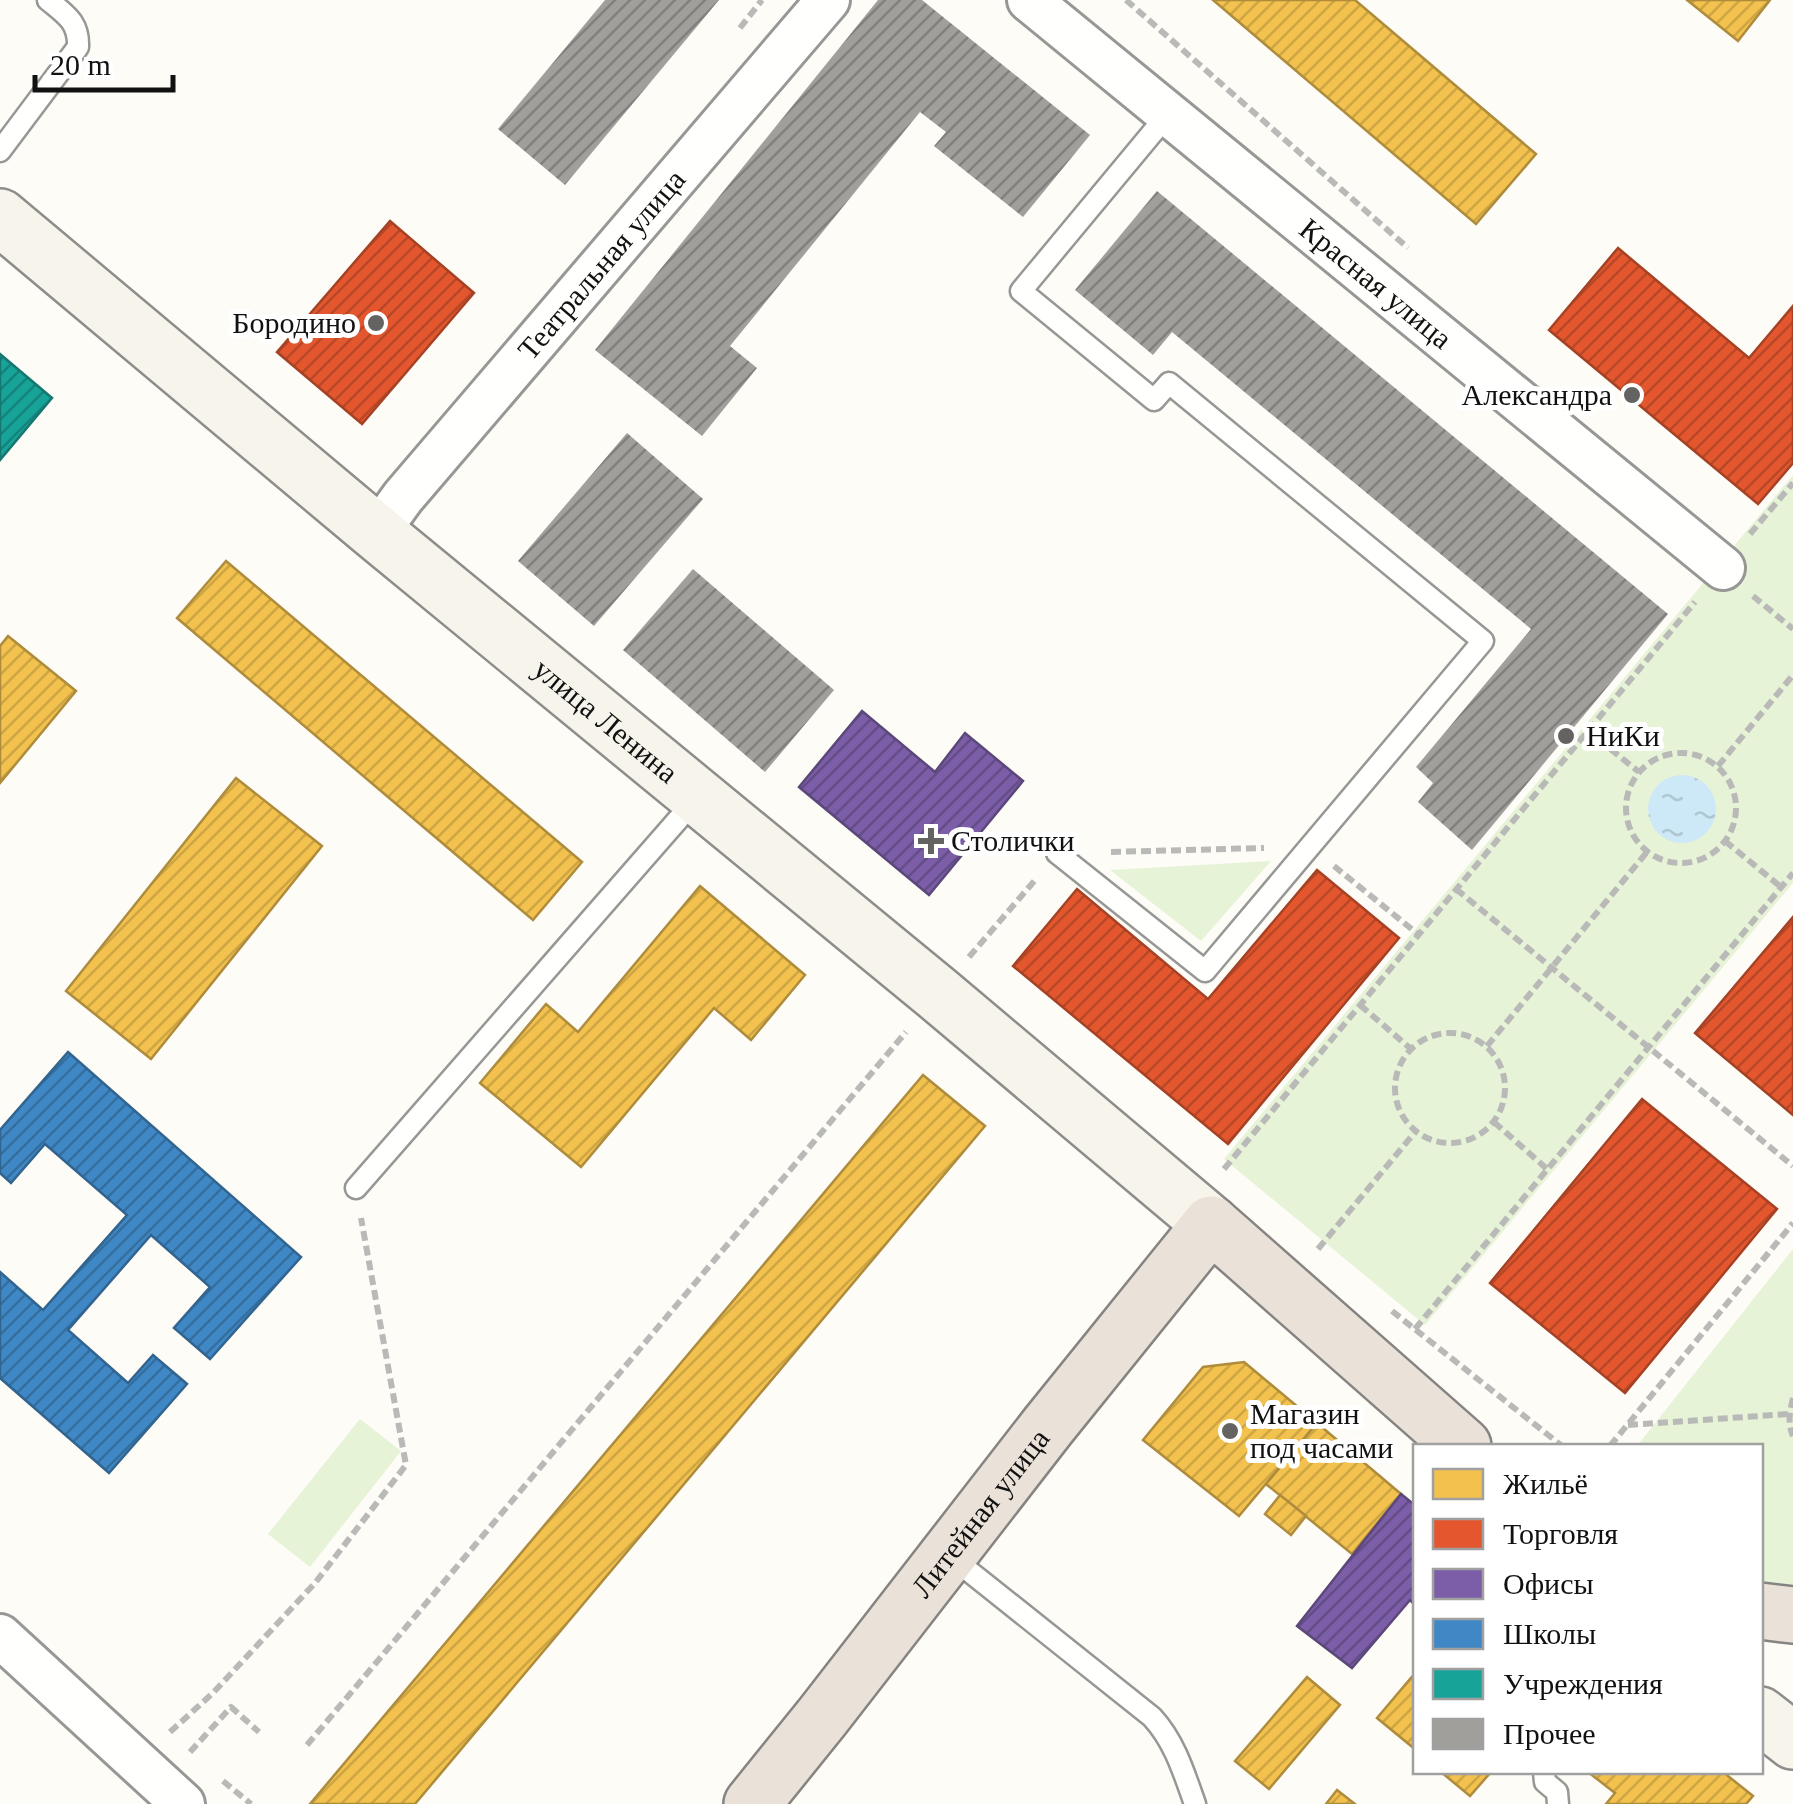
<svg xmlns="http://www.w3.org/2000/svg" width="1793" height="1804" font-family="Georgia,serif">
<defs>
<pattern id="water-ripples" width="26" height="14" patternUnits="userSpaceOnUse" patternTransform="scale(2.5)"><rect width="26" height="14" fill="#cde8f7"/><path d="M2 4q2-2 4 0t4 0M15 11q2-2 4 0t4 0" fill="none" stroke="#afc6d3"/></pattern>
<pattern id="homes-hatch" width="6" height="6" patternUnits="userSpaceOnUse" patternTransform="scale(2.5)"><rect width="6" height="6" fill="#f2c14e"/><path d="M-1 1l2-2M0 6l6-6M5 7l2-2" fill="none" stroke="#cea543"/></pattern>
<pattern id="shops-hatch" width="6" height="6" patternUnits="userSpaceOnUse" patternTransform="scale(2.5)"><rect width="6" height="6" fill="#e4572e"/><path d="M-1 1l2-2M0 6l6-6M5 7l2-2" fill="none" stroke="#b74726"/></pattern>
<pattern id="offices-hatch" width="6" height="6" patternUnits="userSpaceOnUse" patternTransform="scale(2.5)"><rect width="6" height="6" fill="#7b5ea7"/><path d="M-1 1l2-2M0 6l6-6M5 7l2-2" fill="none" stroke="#634c87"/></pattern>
<pattern id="schools-hatch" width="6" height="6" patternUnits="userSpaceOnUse" patternTransform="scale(2.5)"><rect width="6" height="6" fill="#3f88c5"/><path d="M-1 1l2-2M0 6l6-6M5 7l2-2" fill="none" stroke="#336e9f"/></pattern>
<pattern id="public-hatch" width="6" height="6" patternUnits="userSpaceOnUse" patternTransform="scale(2.5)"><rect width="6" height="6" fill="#17a398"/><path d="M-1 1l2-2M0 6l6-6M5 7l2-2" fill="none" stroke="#13837b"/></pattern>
<pattern id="building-hatch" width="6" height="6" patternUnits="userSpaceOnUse" patternTransform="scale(2.5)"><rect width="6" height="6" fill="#a19f9c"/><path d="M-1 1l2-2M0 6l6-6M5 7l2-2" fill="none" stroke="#82807e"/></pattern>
</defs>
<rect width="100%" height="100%" fill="#fdfcf7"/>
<g fill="#e7f3d7">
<path d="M1793 475V883L1425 1325 1224 1159Z"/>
<path d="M1271 861 1201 941 1110 870Z"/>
<path d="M1793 1249V1585L1761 1581 1760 1446H1637Z"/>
<path d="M360 1419 401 1451 310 1567 268 1534Z"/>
</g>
<circle fill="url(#water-ripples)" cx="1682" cy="809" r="34"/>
<g fill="url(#homes-hatch)" stroke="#ae8c3c" stroke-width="2.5">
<path d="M1213 0H1355L1536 154 1476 224Z"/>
<path d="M1687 0H1770L1738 41Z"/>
<path d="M226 561 582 862 533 920 177 618Z"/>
<path d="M8 636 76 691 0 783V646Z"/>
<path d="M236 778 322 846 151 1059 66 991Z"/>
<path d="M700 886 805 975 751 1040 714 1008 581 1167 480 1083 546 1004 578 1032Z"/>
<path d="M923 1075 985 1126 415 1804H310Z"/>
<path d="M1244 1362 1317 1423 1239 1516 1143 1440 1203 1367Z"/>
<path d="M1317 1423 1401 1494 1352 1554 1266 1484Z"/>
<path d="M1280 1495 1306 1516 1291 1535 1265 1514Z"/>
<path d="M1416 1672V1750L1377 1718Z"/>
<path d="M1307 1677 1340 1705 1269 1789 1235 1761Z"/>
<path d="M1441 1772H1491L1470 1796Z"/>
<path d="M1588 1772H1723L1753 1796 1746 1804H1606L1615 1793Z"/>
<path d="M1337 1790 1355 1804H1326Z"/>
</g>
<g fill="url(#shops-hatch)" stroke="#a54225" stroke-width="2.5">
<path d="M390 221 474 293 362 424 277 352Z"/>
<path d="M1618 248 1749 358 1793 306V463L1758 504 1549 330Z"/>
<path d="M1317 870 1399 938 1228 1144 1013 966 1077 889 1208 999Z"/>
<path d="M1793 917V1115L1695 1033Z"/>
<path d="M1642 1099 1777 1209 1625 1393 1490 1283Z"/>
</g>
<g fill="url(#offices-hatch)" stroke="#5b477a" stroke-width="2.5">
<path d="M862 711 935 772 965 733 1023 781 929 895 799 787Z"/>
<path d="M1401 1494 1416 1506V1606L1410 1600 1352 1668 1297 1626Z"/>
</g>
<path fill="url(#schools-hatch)" stroke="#31648f" stroke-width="2.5" d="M68 1052 301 1257 210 1359 174 1328 210 1287 151 1235 68 1330 128 1383 153 1355 187 1384 109 1473 0 1378V1272L43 1310 127 1215 45 1144 11 1183 0 1173V1130Z"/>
<path fill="url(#public-hatch)" stroke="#157770" stroke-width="2.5" d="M0 354 52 398 0 460Z"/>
<g fill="url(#building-hatch)">
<path d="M605 0H719L565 185 498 129Z"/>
<path d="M878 0H922L1090 135 1023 217 934 146 946 132 920 112 730 346 757 368 702 436 595 350Z"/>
<path d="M1157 191 1668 614 1472 850 1418 802 1433 783 1416 767 1531 629 1172 332 1153 355 1075 290Z"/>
<path d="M627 433 703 499 594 626 518 561Z"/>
<path d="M693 569 834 690 765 772 623 650Z"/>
</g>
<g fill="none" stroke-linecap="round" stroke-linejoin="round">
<defs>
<g id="lane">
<path d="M0 151 78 47C79 22 66 15 48 0"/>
<path d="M1057 853 1205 971 1483 641 1169 383 1154 400 1021 291 1168 114"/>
<path d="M356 1188 682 815"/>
<path d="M950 1556 1152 1717C1175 1742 1184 1773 1195 1804"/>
<path d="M1544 1772 1545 1782 1557 1792 1558 1804"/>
</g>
<g id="street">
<path id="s1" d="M1029 0 1723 568"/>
<path id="s2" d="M377 533 403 497 828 0"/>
<path d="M0 1636 183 1804"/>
</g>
<g id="secondary">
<path id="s3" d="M0 217 377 533 938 994 1211 1224"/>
<path d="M1760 1715 1793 1741"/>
</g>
<g id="highway">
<path d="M1760 1611 1793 1615"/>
<path id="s4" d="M752 1804 823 1716 1048 1426 1211 1224 1463 1446"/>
</g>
</defs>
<use href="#lane" stroke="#979795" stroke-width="25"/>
<use href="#street" stroke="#979795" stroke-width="48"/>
<use href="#secondary" stroke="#8e8d8b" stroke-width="60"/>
<use href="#highway" stroke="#858482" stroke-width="60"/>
<g stroke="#b9b9b8" stroke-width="6" stroke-dasharray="10 5" stroke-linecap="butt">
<path d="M1126 0 1408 248"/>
<path d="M740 28 762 0"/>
<path d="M1750 534 1793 483"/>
<path d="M1753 596 1793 629"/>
<path d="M1587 730 1639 772"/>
<circle cx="1681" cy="808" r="55"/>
<path d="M1718 766 1793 675"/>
<path d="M1725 841 1781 887"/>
<path d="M1111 852 1264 848"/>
<path d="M1334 866 1419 935"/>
<path d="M1456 889 1793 1166"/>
<path d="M969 957 1036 879"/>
<path d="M1360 1005 1411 1049"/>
<circle cx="1450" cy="1088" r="55"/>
<path d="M1487 1046 1647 852"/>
<path d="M1494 1122 1547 1169"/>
<path d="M1224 1169 1695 602"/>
<path d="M1318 1249 1416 1131"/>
<path d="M1392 1311 1562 1446"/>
<path d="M1415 1329 1793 873"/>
<path d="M1793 1398C1790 1411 1787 1423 1793 1436"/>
<path d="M1628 1425 1789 1414"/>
<path d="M1610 1446 1793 1223"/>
<path d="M170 1732 213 1693 315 1583 406 1465 361 1218"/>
<path d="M307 1745 906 1032"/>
<path d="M190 1752 231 1707 259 1732"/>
<path d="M223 1781 251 1804"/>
</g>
<use href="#lane" stroke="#fffffe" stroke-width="20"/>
<use href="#street" stroke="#fffffe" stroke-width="42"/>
<use href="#secondary" stroke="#f6f4eb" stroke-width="55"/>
<use href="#highway" stroke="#eae1d8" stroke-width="55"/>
</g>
<g fill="#646362" stroke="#fff" stroke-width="4">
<circle cx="376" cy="323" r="10"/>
<circle cx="1632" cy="395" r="10"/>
<circle cx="1566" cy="736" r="10"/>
<path d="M926 826h10v10h10v10h-10v10h-10v-10h-10v-10h10z"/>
<circle cx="1230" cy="1431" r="10"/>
</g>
<g text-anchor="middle" stroke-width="10" stroke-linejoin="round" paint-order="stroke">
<g font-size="30" fill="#111" stroke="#fff">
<text dy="10" stroke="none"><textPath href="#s2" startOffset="350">Театральная улица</textPath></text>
<text dy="10" stroke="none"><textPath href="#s1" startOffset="448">Красная улица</textPath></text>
<text dy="10" stroke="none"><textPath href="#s3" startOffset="788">улица Ленина</textPath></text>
<text dy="10" stroke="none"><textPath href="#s4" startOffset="370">Литейная улица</textPath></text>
</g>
<g font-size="30" fill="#111" stroke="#fff" text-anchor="start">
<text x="356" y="333" text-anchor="end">Бородино</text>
<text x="1612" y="405" text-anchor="end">Александра</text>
<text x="1586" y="746">НиКи</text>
<text x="951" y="851">Столички</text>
<text x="1250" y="1424">Магазин<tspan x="1250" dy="34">под часами</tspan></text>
</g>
</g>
<rect x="1413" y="1444" width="350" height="330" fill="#ffffff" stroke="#a0a0a0" stroke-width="2.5"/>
<rect x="1433" y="1469" width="50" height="30" fill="#f2c14e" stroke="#a0a0a0" stroke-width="2.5"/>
<text x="1503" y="1494" font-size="30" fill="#111111">Жильё</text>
<rect x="1433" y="1519" width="50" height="30" fill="#e4572e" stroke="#a0a0a0" stroke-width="2.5"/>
<text x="1503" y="1544" font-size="30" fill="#111111">Торговля</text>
<rect x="1433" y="1569" width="50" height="30" fill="#7b5ea7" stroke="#a0a0a0" stroke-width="2.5"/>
<text x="1503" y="1594" font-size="30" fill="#111111">Офисы</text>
<rect x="1433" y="1619" width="50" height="30" fill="#3f88c5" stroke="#a0a0a0" stroke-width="2.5"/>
<text x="1503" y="1644" font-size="30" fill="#111111">Школы</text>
<rect x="1433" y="1669" width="50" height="30" fill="#17a398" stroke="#a0a0a0" stroke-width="2.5"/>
<text x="1503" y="1694" font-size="30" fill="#111111">Учреждения</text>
<rect x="1433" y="1719" width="50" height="30" fill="#a19f9c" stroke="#a0a0a0" stroke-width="2.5"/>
<text x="1503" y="1744" font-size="30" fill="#111111">Прочее</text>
<path d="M35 75v15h138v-15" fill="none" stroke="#111111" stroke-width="5"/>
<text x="50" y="75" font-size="30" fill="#111111" stroke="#ffffff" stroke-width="8" paint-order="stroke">20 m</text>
</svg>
